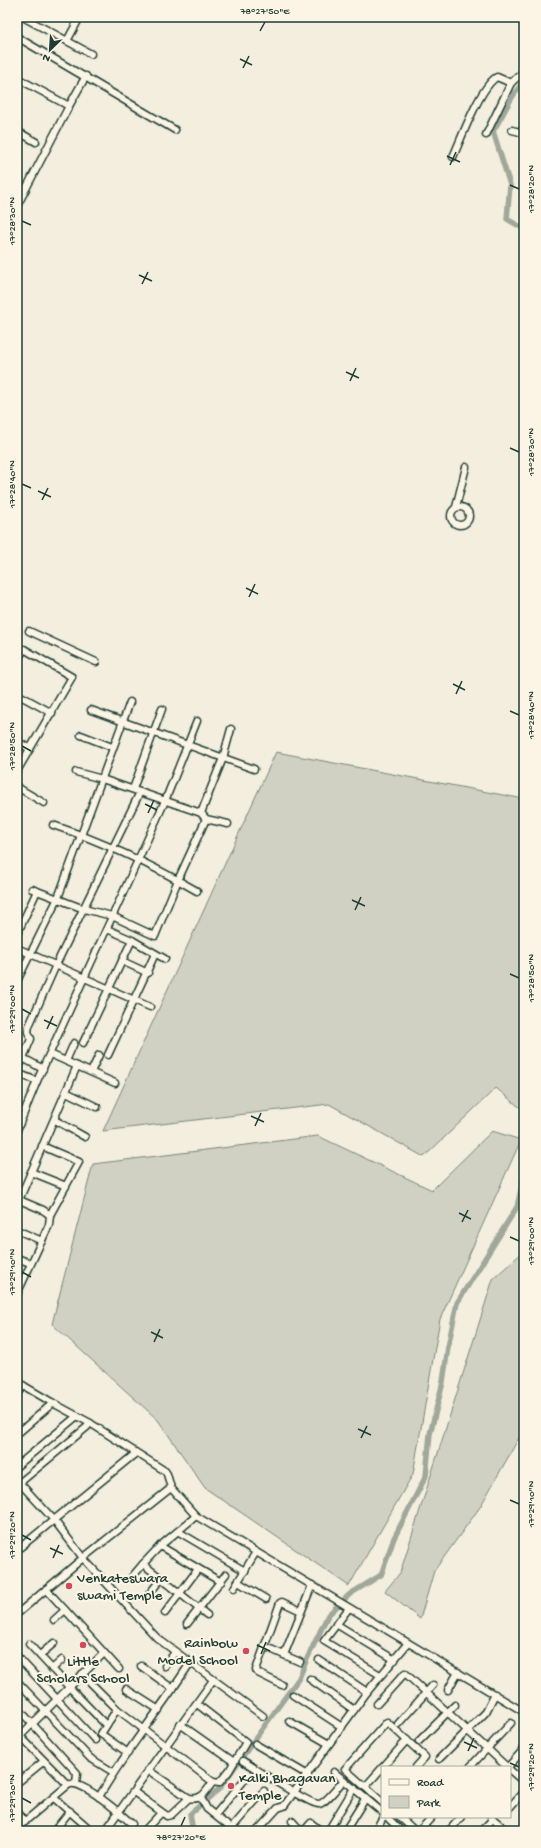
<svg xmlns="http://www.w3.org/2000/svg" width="541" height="1848" font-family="'Gochi Hand',sans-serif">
<rect width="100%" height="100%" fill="#f3eede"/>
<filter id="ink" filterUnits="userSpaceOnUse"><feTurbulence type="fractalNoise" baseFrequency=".025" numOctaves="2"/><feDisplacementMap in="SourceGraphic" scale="8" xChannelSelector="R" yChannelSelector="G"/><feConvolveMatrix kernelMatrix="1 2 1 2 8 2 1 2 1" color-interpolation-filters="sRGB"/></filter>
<g filter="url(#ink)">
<g fill="#d0d1c2" stroke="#78877b">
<path d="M276 752 524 799 523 1110 496 1088 424 1157 329 1104 103 1131Z"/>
<path d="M492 1131 521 1140 440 1319 413 1474 349 1586 205 1488 158 1420 52 1324 93 1164 318 1136 432 1190Z"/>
<path d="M524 1251V1429L480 1507 434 1571 420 1619 385 1591 400 1573 493 1279Z"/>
</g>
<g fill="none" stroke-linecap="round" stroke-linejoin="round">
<g stroke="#a0a89b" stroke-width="5.5">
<path d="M524 81C511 95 504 114 493 131L510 185 507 219 524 229"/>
<path d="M193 1831 190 1814 219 1789 299 1678 307 1659 328 1615 350 1594 381 1575 394 1538 426 1476 430 1434 443 1382 448 1347 457 1303 517 1207 524 1176"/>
</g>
<defs>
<g id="minor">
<path d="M23 17 91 54"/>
<path d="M17 37 175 130"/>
<path d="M67 41 80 17"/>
<path d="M17 78 69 106 86 76"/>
<path d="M511 83 524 71"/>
<path d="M512 130 524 133"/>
<path d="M17 131 36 142"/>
<path d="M453 157C461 139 481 85 497 77L511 83 486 135"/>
<path d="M17 206 69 106"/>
<circle cx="460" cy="516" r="9"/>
<path d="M456 507 466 467"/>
<path d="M29 631 96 662"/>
<path d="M17 661 24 649 72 677 17 771"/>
<path d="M17 694 52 713"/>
<path d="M91 710 254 769"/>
<path d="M81 735 112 747"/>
<path d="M17 741 30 749"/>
<path d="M76 772 102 779 201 813 206 819 228 824"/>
<path d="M17 787 44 803"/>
<path d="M133 789 162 709"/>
<path d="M201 813 223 758 231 729"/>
<path d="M53 825C103 842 152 865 197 891"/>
<path d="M32 889 84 909 112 916 155 936 178 880 206 819"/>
<path d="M107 929 132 940 165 959"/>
<path d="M17 934 37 891"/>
<path d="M17 948 150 1007"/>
<path d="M122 961 148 973"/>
<path d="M17 981 58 898 130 702"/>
<path d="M83 1043 132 940"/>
<path d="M17 1047 26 1051"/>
<path d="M50 1054 115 1083"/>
<path d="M108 1055 155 954"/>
<path d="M23 1058 43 1069"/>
<path d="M66 1061 74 1043"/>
<path d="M17 1072 31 1039 28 1032 29 1026 56 965 140 792"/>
<path d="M91 1072 99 1055"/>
<path d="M17 1073 37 1081"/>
<path d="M66 1092 97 1107"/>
<path d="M55 1120 85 1137"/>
<path d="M17 1130 37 1081 165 801 197 721"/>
<path d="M42 1146 79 1162 50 1215"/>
<path d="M31 1172 66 1186"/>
<path d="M17 1199 43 1210 50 1215 49 1225 17 1294"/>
<path d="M19 1200 77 1066"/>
<path d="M17 1230 42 1241"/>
<path d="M17 1258 30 1263"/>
<path d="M17 1381 24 1386"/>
<path d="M17 1393 24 1386 53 1403 90 1423"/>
<path d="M17 1434 53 1403"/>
<path d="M17 1466 77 1416"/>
<path d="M17 1480 54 1520 83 1558 157 1638 263 1716"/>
<path d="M17 1485 87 1427 90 1423 165 1471 167 1474 171 1488"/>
<path d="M196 1516 160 1546 143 1564 207 1615"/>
<path d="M179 1532 245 1571"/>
<path d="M160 1546 221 1582"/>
<path d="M17 1550 136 1453"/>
<path d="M132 1577 143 1564"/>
<path d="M238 1582 266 1599"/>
<path d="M234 1588 256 1552"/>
<path d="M46 1589 119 1669"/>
<path d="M149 1594 161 1579"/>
<path d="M349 1608 324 1641 380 1675"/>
<path d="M165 1613 198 1569"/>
<path d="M17 1614 83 1558 171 1488 196 1516 524 1712"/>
<path d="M54 1620 65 1610"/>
<path d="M187 1624 226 1574"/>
<path d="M336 1624 395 1660"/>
<path d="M29 1644 69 1687 106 1725"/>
<path d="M264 1646 284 1655 312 1585"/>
<path d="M40 1655 54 1643"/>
<path d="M284 1655 300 1662"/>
<path d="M17 1656 95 1740"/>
<path d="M319 1660 367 1692"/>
<path d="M141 1666 173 1689"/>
<path d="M165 1666 175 1652"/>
<path d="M52 1669 62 1660"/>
<path d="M82 1674 117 1709 213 1782 219 1783 229 1771 246 1742 197 1704"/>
<path d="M310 1679 354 1710"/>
<path d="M17 1681 90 1758 113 1772"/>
<path d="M282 1685 258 1673 256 1670 280 1603 282 1602 301 1611"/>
<path d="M126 1689 159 1710"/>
<path d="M448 1690 458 1672"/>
<path d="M293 1695 342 1727"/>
<path d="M377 1704 405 1673 507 1767"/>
<path d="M17 1707 77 1773 76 1784"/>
<path d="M117 1709 101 1734 128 1753"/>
<path d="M289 1721 329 1744"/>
<path d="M180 1724 234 1762"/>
<path d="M398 1724 433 1685"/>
<path d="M17 1733 68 1785C80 1777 122 1815 132 1824"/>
<path d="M18 1738 104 1653"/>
<path d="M419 1741 455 1705"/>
<path d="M255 1744 308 1775"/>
<path d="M439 1759 486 1712 495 1694"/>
<path d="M243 1761C255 1768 310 1805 319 1804 326 1803 339 1785 344 1780"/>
<path d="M383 1767 407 1740"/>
<path d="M470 1767 511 1723"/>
<path d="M508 1767 524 1749"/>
<path d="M148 1770 189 1798C202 1801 206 1791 213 1782"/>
<path d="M510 1770 524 1782"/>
<path d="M334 1772 382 1812"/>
<path d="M17 1783 44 1761"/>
<path d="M365 1787 382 1768"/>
<path d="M134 1792 167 1816 171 1815 189 1798"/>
<path d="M99 1797C126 1750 161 1709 190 1663"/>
<path d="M54 1798 92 1831"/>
<path d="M201 1798 207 1809 233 1830"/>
<path d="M382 1802 345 1769 387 1722 425 1757 416 1767"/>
<path d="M510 1807 524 1791"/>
<path d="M17 1811 25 1822"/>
<path d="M215 1815 246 1778"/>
<path d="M387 1817 401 1831"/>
<path d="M400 1817 415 1831"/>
<path d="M491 1817 507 1831"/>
<path d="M292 1821 301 1831"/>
<path d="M17 1828 68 1785"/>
<path d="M54 1831 70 1811"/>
<path d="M105 1831 213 1680"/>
<path d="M144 1831 161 1813"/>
<path d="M229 1831 264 1791"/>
<path d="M257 1831 278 1808 284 1806 367 1692 408 1643"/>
<path d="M304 1831 311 1823 321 1831"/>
<path d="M328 1831 354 1788"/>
<path d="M345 1831 365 1799"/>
<path d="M375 1831 383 1817"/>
<path d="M419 1831 432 1817"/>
<path d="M449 1831 461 1817"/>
<path d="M481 1831 493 1819"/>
</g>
</defs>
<use href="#minor" stroke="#1f3d34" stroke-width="9"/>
<use href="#minor" stroke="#fcf5e5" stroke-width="6"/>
</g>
</g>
<path fill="none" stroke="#1f3d34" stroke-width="1.5" d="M260 31 265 22M240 59 252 65M243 68 249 56M447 156 460 162M450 165 456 152M510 185 519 189M22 221 31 225M139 275 152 281M142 284 148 272M346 372 359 378M350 381 356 368M510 448 519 452M22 484 31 488M38 491 51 497M42 500 48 488M246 588 258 594M249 597 255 584M453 684 465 690M456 694 462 681M510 711 519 715M22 746 31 751M145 804 157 810M148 813 154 800M352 900 365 906M355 910 361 897M510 974 519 978M22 1009 31 1014M44 1020 57 1026M47 1029 53 1016M251 1116 264 1122M255 1126 261 1113M459 1213 471 1219M462 1222 468 1210M510 1237 519 1241M22 1272 31 1277M151 1332 163 1338M154 1342 160 1329M358 1429 371 1435M361 1438 367 1426M510 1500 519 1504M22 1535 31 1540M50 1548 63 1554M53 1558 59 1545M257 1645 270 1651M261 1654 266 1642M464 1742 477 1748M468 1751 474 1738M510 1763 519 1767M22 1798 31 1803M181 1826 185 1817"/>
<g fill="#d1495b" stroke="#fcf5e5" stroke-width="1.5">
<circle cx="69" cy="1586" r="4"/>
<circle cx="83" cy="1645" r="4"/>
<circle cx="246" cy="1651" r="4"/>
<circle cx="231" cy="1786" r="4"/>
</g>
<g text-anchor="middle" stroke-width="4" stroke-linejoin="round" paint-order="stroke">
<g font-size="15" fill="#1f3d34" stroke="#fcf5e5" text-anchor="start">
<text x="77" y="1582">Venkateswara<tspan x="77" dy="17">swami Temple</tspan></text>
<text x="238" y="1647" text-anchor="end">Rainbow<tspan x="238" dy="17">Model School</tspan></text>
<text x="83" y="1665" text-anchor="middle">Little<tspan x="83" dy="17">Scholars School</tspan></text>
<text x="239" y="1782">Kalki Bhagavan<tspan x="239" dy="17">Temple</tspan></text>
</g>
</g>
<rect width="541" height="1848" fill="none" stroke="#fcf5e5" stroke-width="44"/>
<rect x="381" y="1766" width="130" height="52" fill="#fcf5e5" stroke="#a4ab9e"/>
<rect x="389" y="1779" width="20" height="6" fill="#fcf5e5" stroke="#a4ab9e"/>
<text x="417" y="1786" font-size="12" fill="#1f3d34">Road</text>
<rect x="389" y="1796" width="20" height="12" fill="#d0d1c2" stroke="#a4ab9e"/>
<text x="417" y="1806" font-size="12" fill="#1f3d34">Park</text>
<g transform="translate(50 50) rotate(205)" stroke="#fcf5e5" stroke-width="3" paint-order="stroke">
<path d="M0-3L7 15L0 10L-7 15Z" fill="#1f3d34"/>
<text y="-6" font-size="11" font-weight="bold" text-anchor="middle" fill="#1f3d34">N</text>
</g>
<rect x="22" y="22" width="497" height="1804" fill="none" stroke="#1f3d34" stroke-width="1.5"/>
<g font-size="10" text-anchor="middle" fill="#1f3d34">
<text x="265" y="14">78°27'50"E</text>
<text transform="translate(530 189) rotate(-90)" y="4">17°28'20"N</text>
<text transform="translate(11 221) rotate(-90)" y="4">17°28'30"N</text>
<text transform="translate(530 452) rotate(-90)" y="4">17°28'30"N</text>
<text transform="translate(11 484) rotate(-90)" y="4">17°28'40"N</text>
<text transform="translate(530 715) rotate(-90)" y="4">17°28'40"N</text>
<text transform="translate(11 746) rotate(-90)" y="4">17°28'50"N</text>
<text transform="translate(530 978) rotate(-90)" y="4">17°28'50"N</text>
<text transform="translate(11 1009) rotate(-90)" y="4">17°29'00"N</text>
<text transform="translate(530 1241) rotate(-90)" y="4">17°29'00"N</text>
<text transform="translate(11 1272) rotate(-90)" y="4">17°29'10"N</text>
<text transform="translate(530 1504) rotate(-90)" y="4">17°29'10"N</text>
<text transform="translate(11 1535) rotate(-90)" y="4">17°29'20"N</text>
<text transform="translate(530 1767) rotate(-90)" y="4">17°29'20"N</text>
<text transform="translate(11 1798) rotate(-90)" y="4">17°29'30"N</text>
<text x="181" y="1840">78°27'20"E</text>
</g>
</svg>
